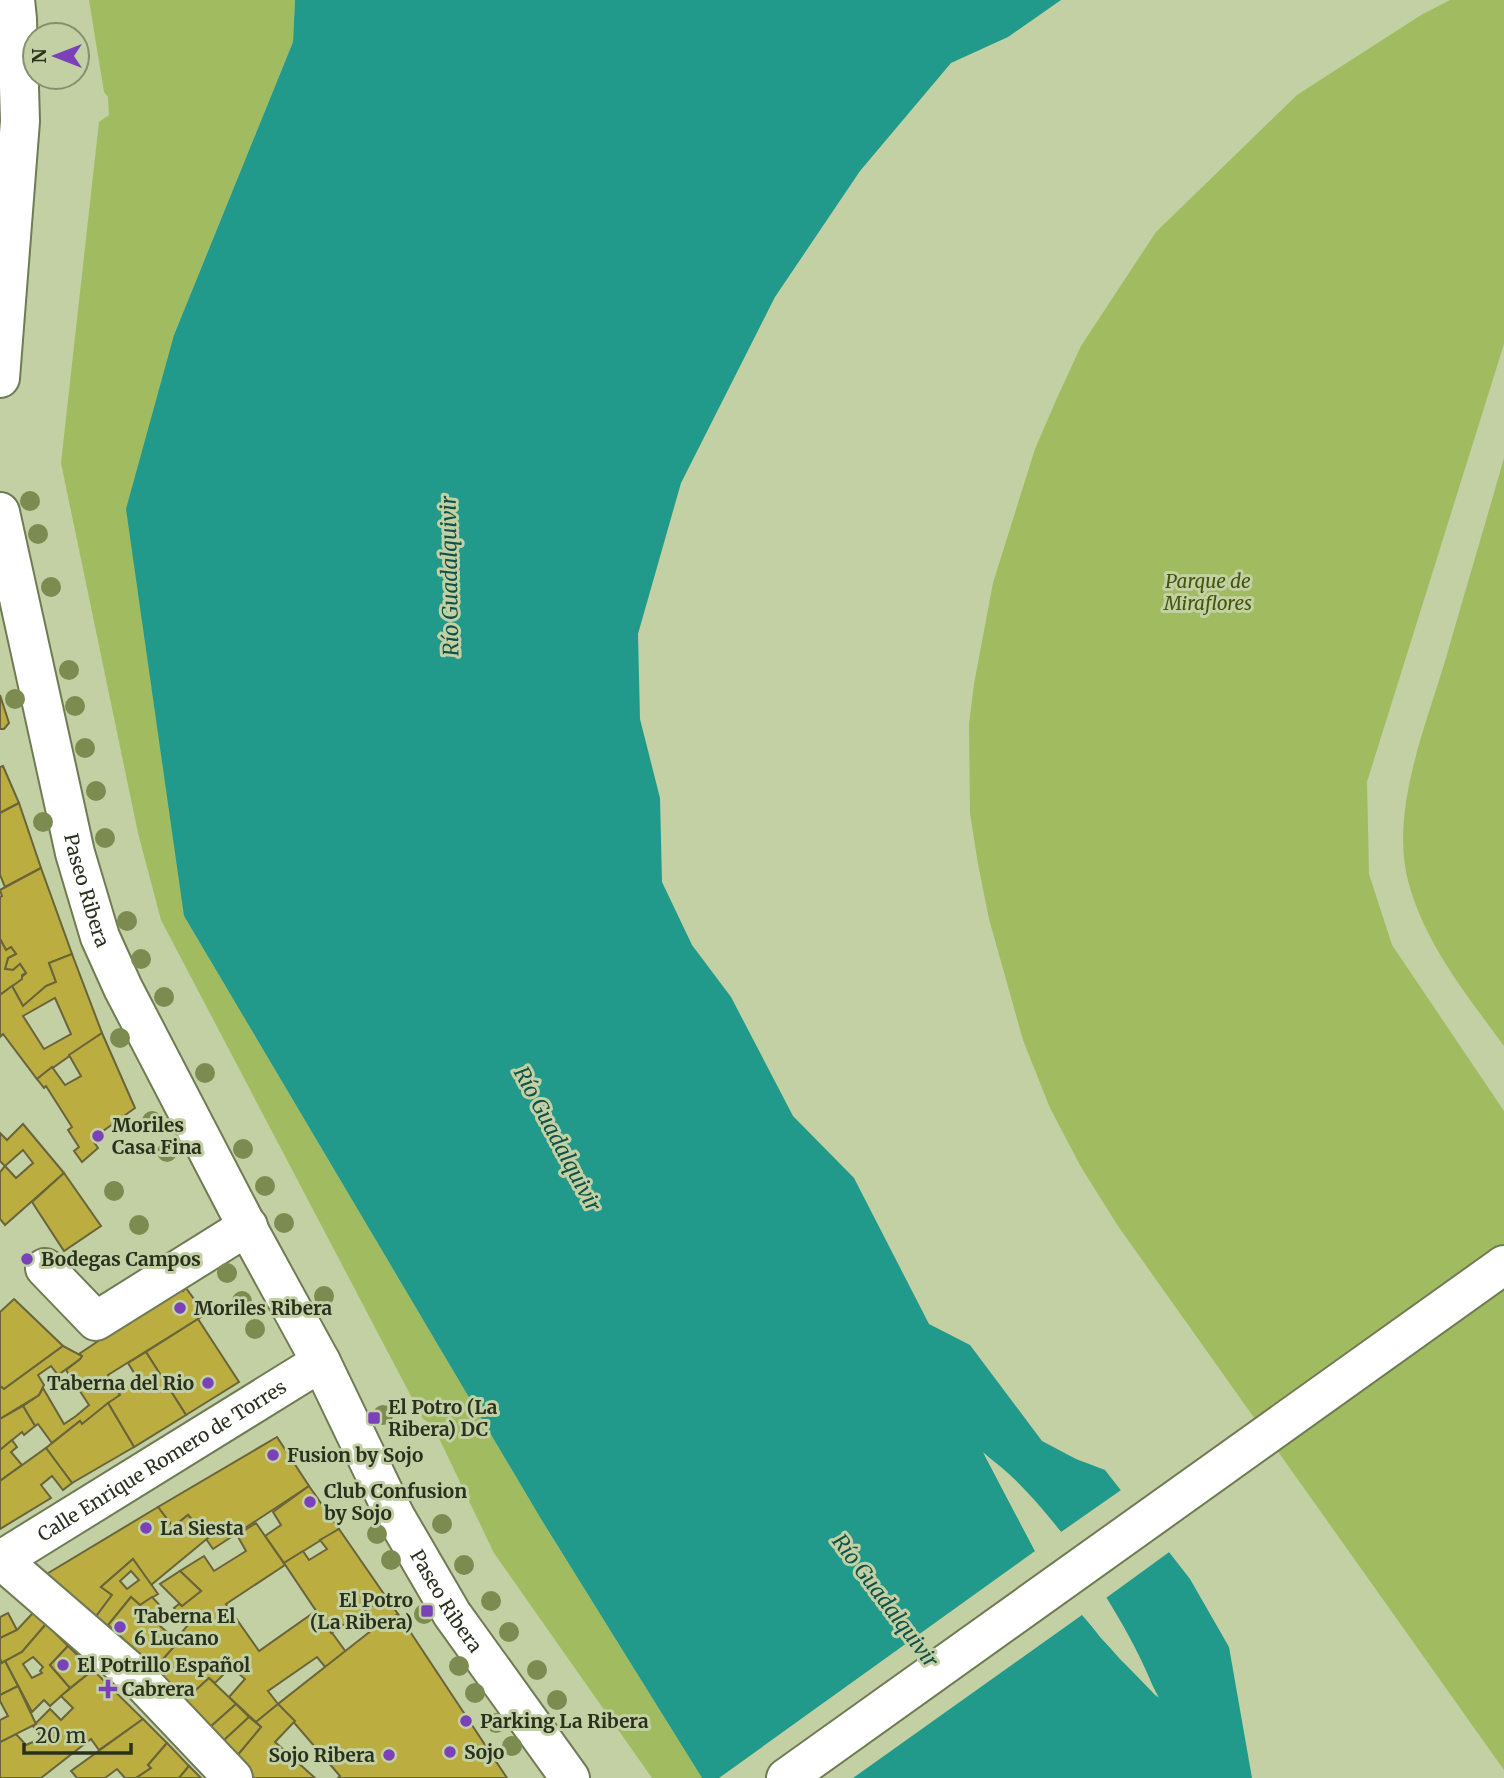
<svg xmlns="http://www.w3.org/2000/svg" width="1504" height="1778" font-family="Merriweather,serif">
<rect width="100%" height="100%" fill="#c2d0a4"/>
<g fill="#a1bb60">
<path d="M89 0H295L293 42 174 335 184 916 541 1519 702 1778H652L494 1553 436 1432 428 1422 423 1419 161 920 138 833 61 463 99 122 109 115 108 97 104 92Z"/>
<path d="M1450 0H1504V344L1367 782 1369 874 1392 945 1504 1111V1770L1118 1226 1081 1167 1050 1108 1023 1040 989 919 978 864 970 813 969 724 974 684 993 583 1035 449 1057 398 1081 346 1156 232 1297 95 1421 15Z"/>
<path d="M1504 458V1046C1466 994 1425 944 1408 881 1390 811 1426 725 1446 658 1465 591 1485 525 1504 458Z"/>
</g>
<path fill="#229a8b" fill-rule="evenodd" d="M295 0H1061L1008 37 951 63 860 171 775 297 681 483 638 634 640 719 660 798 662 882 692 945 731 997 793 1116 854 1178 929 1324 970 1345 1042 1441 1076 1459 1105 1470 1190 1579 1229 1647 1252 1778H702L541 1519 184 916 126 509 174 335 293 42ZM984 1454C1047 1496 1131 1624 1157 1697L1100 1637 1035 1551Z"/>
<path fill="#c2d0a4" fill-rule="evenodd" d="M983 1452 1026 1492 1061 1532 1124 1488 1172 1550 1106 1598 1159 1698 1119 1658 1082 1615 853 1778H719L1035 1551ZM994 1466 1024 1495 1082 1566 1149 1684 1122 1656 1061 1584 1038 1550Z"/>
<g fill="#bbad40" stroke="#69643a" stroke-width="2" fill-rule="evenodd">
<path d="M0 695 9 723 4 729H0Z"/>
<path d="M3 766 19 803 0 813V767Z"/>
<path d="M19 803 41 868 5 887 0 875V813Z"/>
<path d="M41 868 72 954 49 963 56 982 46 986 23 1006 12 986 26 973 20 964 13 970 5 969 8 958 16 954 11 947 6 950 0 939V897L2 896 0 890Z"/>
<path d="M0 939 6 950 11 947 16 954 8 958 5 969 13 970 20 964 26 973 22 975V979L0 995Z"/>
<path d="M72 954 102 1033 37 1079 3 1034 0 1037V995L12 986 23 1006 46 986 56 982 49 963ZM55 998 71 1034 44 1049 23 1016Z"/>
<path d="M102 1033 135 1108 92 1139 98 1148 82 1162 74 1151 79 1147 68 1130 72 1127 46 1086 44 1088 37 1079 52 1067 65 1085 81 1076 69 1055Z"/>
<path d="M23 1124 64 1173 5 1225 0 1219V1172L5 1166 0 1161V1133L7 1140ZM23 1150 33 1163 16 1178 5 1166Z"/>
<path d="M64 1173 101 1226 64 1251 32 1202Z"/>
<path d="M179 1287 183 1291 186 1288 202 1310 198 1313 201 1317 108 1375 120 1395 82 1424 80 1421 52 1443 38 1424 35 1426 23 1406 39 1395 43 1388 64 1424 76 1416 89 1405 66 1370 80 1359 82 1356 79 1354Z"/>
<path d="M14 1299 63 1346 4 1389 0 1386V1312Z"/>
<path d="M198 1319 239 1382 186 1415 146 1352Z"/>
<path d="M63 1346 82 1356 80 1359 58 1375 51 1366 38 1375 44 1385 39 1395 0 1419V1386L4 1389Z"/>
<path d="M146 1352 186 1415 134 1447 108 1403 120 1395 119 1393 139 1381 128 1363Z"/>
<path d="M108 1403 134 1447 72 1483 46 1448 80 1421 82 1424Z"/>
<path d="M23 1406 35 1426 24 1435 22 1432 0 1450V1419Z"/>
<path d="M277 1437 309 1486 213 1549 206 1539 208 1538 188 1515 173 1527 158 1507Z"/>
<path d="M12 1440 17 1447 11 1452 22 1465 0 1481V1450Z"/>
<path d="M46 1448 72 1483 63 1490 52 1476 41 1485 51 1498 0 1529V1481Z"/>
<path d="M309 1486 339 1529 284 1563 265 1536 281 1525 273 1512Z"/>
<path d="M158 1507 173 1527 188 1515 208 1538 151 1585 133 1559 101 1587 112 1595 94 1619 40 1578Z"/>
<path d="M256 1523 285 1565 226 1604 259 1651 316 1611 346 1652 326 1668 317 1657 268 1691 278 1704 256 1722 229 1697 245 1679 231 1667 215 1683 209 1678 185 1700 155 1668 178 1642 176 1639 188 1625 174 1608 179 1604 182 1606 201 1591 180 1571 204 1556 214 1571 246 1551 237 1535Z"/>
<path d="M339 1529 386 1597 331 1633 284 1563 303 1551 309 1560 327 1549 320 1540Z"/>
<path d="M133 1559 158 1594 140 1605 131 1597 106 1628 94 1619 112 1595 101 1587ZM131 1571 139 1580 127 1589 120 1581Z"/>
<path d="M180 1571 201 1591 182 1606 160 1584Z"/>
<path d="M131 1597 140 1605 152 1597 168 1614 158 1624 178 1642 155 1668 108 1625Z"/>
<path d="M386 1597 398 1614 372 1630 361 1614Z"/>
<path d="M8 1613 17 1630 0 1638V1617Z"/>
<path d="M33 1613 46 1624 22 1652 2 1663 0 1659V1638L17 1630Z"/>
<path d="M398 1614 409 1630 507 1778H338L340 1776 278 1704 372 1630Z"/>
<path d="M46 1624 68 1646 50 1665 70 1688 50 1706 44 1700 32 1712 5 1661 22 1652ZM33 1657 43 1667 40 1671 42 1673 32 1678 23 1664Z"/>
<path d="M68 1646 93 1670 70 1688 50 1665Z"/>
<path d="M0 1659 2 1663 5 1661 18 1686 0 1695Z"/>
<path d="M93 1670 143 1719 99 1750 91 1739 41 1778H0V1742L16 1734 26 1745 42 1738 33 1726 50 1709 61 1720 73 1708 61 1696Z"/>
<path d="M209 1678 236 1704 209 1728 185 1700Z"/>
<path d="M18 1686 36 1724 0 1742V1720L8 1716 0 1701V1695Z"/>
<path d="M236 1704 249 1717 222 1742 209 1728Z"/>
<path d="M278 1704 295 1721 275 1742 315 1778H254L236 1757 261 1727 256 1722Z"/>
<path d="M249 1717 261 1727 236 1757 222 1742Z"/>
<path d="M143 1719 167 1743 148 1765 151 1768 136 1778H125L117 1769 105 1778H77L71 1771Z"/>
<path d="M167 1743 189 1766 179 1778H136L151 1768 148 1765Z"/>
<path d="M189 1766 201 1778H179Z"/>
</g>
<g fill="none" stroke-linecap="round" stroke-linejoin="round">
<defs>
<g id="street">
<path d="M45 1268 96 1321 248 1226"/>
<path d="M0 1559 140 1680 233 1778"/>
<path id="s1" d="M1 1560 321 1362"/>
</g>
<g id="secondary">
<path d="M0 378 20 121 17 19 15 0"/>
<path id="s2" d="M0 512 75 853 100 937 123 988 252 1236 321 1362 395 1516 452 1614 570 1778"/>
<path d="M786 1778 1504 1265"/>
</g>
</defs>
<use href="#street" stroke="#6f7b53" stroke-width="42"/>
<use href="#secondary" stroke="#6f7b53" stroke-width="42"/>
<use href="#street" stroke="#fff" stroke-width="38"/>
<use href="#secondary" stroke="#fff" stroke-width="38"/>
</g>
<g fill="#7c8c50">
<circle cx="30" cy="501" r="10"/>
<circle cx="38" cy="534" r="10"/>
<circle cx="51" cy="587" r="10"/>
<circle cx="69" cy="670" r="10"/>
<circle cx="15" cy="699" r="10"/>
<circle cx="75" cy="706" r="10"/>
<circle cx="85" cy="748" r="10"/>
<circle cx="96" cy="791" r="10"/>
<circle cx="43" cy="822" r="10"/>
<circle cx="105" cy="838" r="10"/>
<circle cx="127" cy="921" r="10"/>
<circle cx="141" cy="959" r="10"/>
<circle cx="164" cy="997" r="10"/>
<circle cx="120" cy="1038" r="10"/>
<circle cx="205" cy="1073" r="10"/>
<circle cx="152" cy="1121" r="10"/>
<circle cx="243" cy="1149" r="10"/>
<circle cx="167" cy="1152" r="10"/>
<circle cx="265" cy="1186" r="10"/>
<circle cx="114" cy="1191" r="10"/>
<circle cx="284" cy="1223" r="10"/>
<circle cx="139" cy="1225" r="10"/>
<circle cx="227" cy="1273" r="10"/>
<circle cx="324" cy="1296" r="10"/>
<circle cx="242" cy="1301" r="10"/>
<circle cx="255" cy="1329" r="10"/>
<circle cx="383" cy="1415" r="10"/>
<circle cx="442" cy="1524" r="10"/>
<circle cx="377" cy="1534" r="10"/>
<circle cx="391" cy="1560" r="10"/>
<circle cx="464" cy="1565" r="10"/>
<circle cx="491" cy="1601" r="10"/>
<circle cx="424" cy="1614" r="10"/>
<circle cx="509" cy="1632" r="10"/>
<circle cx="459" cy="1666" r="10"/>
<circle cx="537" cy="1670" r="10"/>
<circle cx="475" cy="1693" r="10"/>
<circle cx="557" cy="1700" r="10"/>
<circle cx="496" cy="1723" r="10"/>
<circle cx="512" cy="1746" r="10"/>
</g>
<g fill="#7a41b8" stroke="#c2d0a4" stroke-width="2.5">
<circle cx="98" cy="1136" r="7"/>
<circle cx="27" cy="1259" r="7"/>
<circle cx="180" cy="1308" r="7"/>
<circle cx="208" cy="1383" r="7"/>
<rect x="367" y="1411" width="14" height="14" rx="3.5"/>
<circle cx="273" cy="1455" r="7"/>
<circle cx="310" cy="1502" r="7"/>
<circle cx="146" cy="1528" r="7"/>
<rect x="420" y="1604" width="14" height="14" rx="3.5"/>
<circle cx="120" cy="1627" r="7"/>
<circle cx="63" cy="1665" r="7"/>
<path d="M104.5 1678.5h7v7h7v7h-7v7h-7v-7h-7v-7h7z"/>
<circle cx="466" cy="1721" r="7"/>
<circle cx="450" cy="1752" r="7"/>
<circle cx="389" cy="1755" r="7"/>
</g>
<g text-anchor="middle" stroke-width="6" stroke-linejoin="round" paint-order="stroke">
<g font-size="19" font-style="italic" fill="#43540b" stroke="#c2d0a4">
<text x="1208" y="588">Parque de<tspan x="1208" dy="22">Miraflores</tspan></text>
</g>
<g font-size="19" fill="#2a301e" stroke="#c2d0a4">
<text dy="7" stroke="none"><textPath href="#s2" startOffset="388">Paseo Ribera</textPath></text>
<text dy="7" stroke="none"><textPath href="#s1" startOffset="189">Calle Enrique Romero de Torres</textPath></text>
<text dy="7" stroke="none"><textPath href="#s2" startOffset="1186">Paseo Ribera</textPath></text>
</g>
<g font-size="19" font-weight="bold" fill="#2a301e" stroke="#c2d0a4" text-anchor="start">
<text x="112" y="1132">Moriles<tspan x="112" dy="22">Casa Fina</tspan></text>
<text x="41" y="1266">Bodegas Campos</text>
<text x="194" y="1315">Moriles Ribera</text>
<text x="194" y="1390" text-anchor="end">Taberna del Rio</text>
<text x="388" y="1414">El Potro (La<tspan x="388" dy="22">Ribera) DC</tspan></text>
<text x="287" y="1462">Fusion by Sojo</text>
<text x="324" y="1498">Club Confusion<tspan x="324" dy="22">by Sojo</tspan></text>
<text x="160" y="1535">La Siesta</text>
<text x="413" y="1607" text-anchor="end">El Potro<tspan x="413" dy="22">(La Ribera)</tspan></text>
<text x="134" y="1623">Taberna El<tspan x="134" dy="22">6 Lucano</tspan></text>
<text x="77" y="1672">El Potrillo Español</text>
<text x="122" y="1696">Cabrera</text>
<text x="480" y="1728">Parking La Ribera</text>
<text x="464" y="1759">Sojo</text>
<text x="375" y="1762" text-anchor="end">Sojo Ribera</text>
</g>
<g font-size="21" font-style="italic" fill="#0f5047" stroke="#c2d0a4">
<text transform="translate(450 576) rotate(-91)" y="7">Río Guadalquivir</text>
<text transform="translate(557 1139) rotate(62)" y="7">Río Guadalquivir</text>
<text transform="translate(885 1601) rotate(53)" y="7">Río Guadalquivir</text>
</g>
</g>
<g transform="translate(56 56) rotate(270)"><circle r="33" fill="#c2d0a4" stroke="#85906e" stroke-width="2"/>
<path d="M0-5L12 26L0 18L-12 26Z" fill="#7a41b8"/>
<text y="-10" font-size="19" font-weight="bold" text-anchor="middle" fill="#2a301e">N</text>
</g>
<path d="M24 1743v10h107v-10" fill="none" stroke="#2a301e" stroke-width="3.5"/>
<text x="35" y="1743" font-size="21" fill="#2a301e" stroke="#c2d0a4" stroke-width="5" paint-order="stroke">20 m</text>
</svg>
